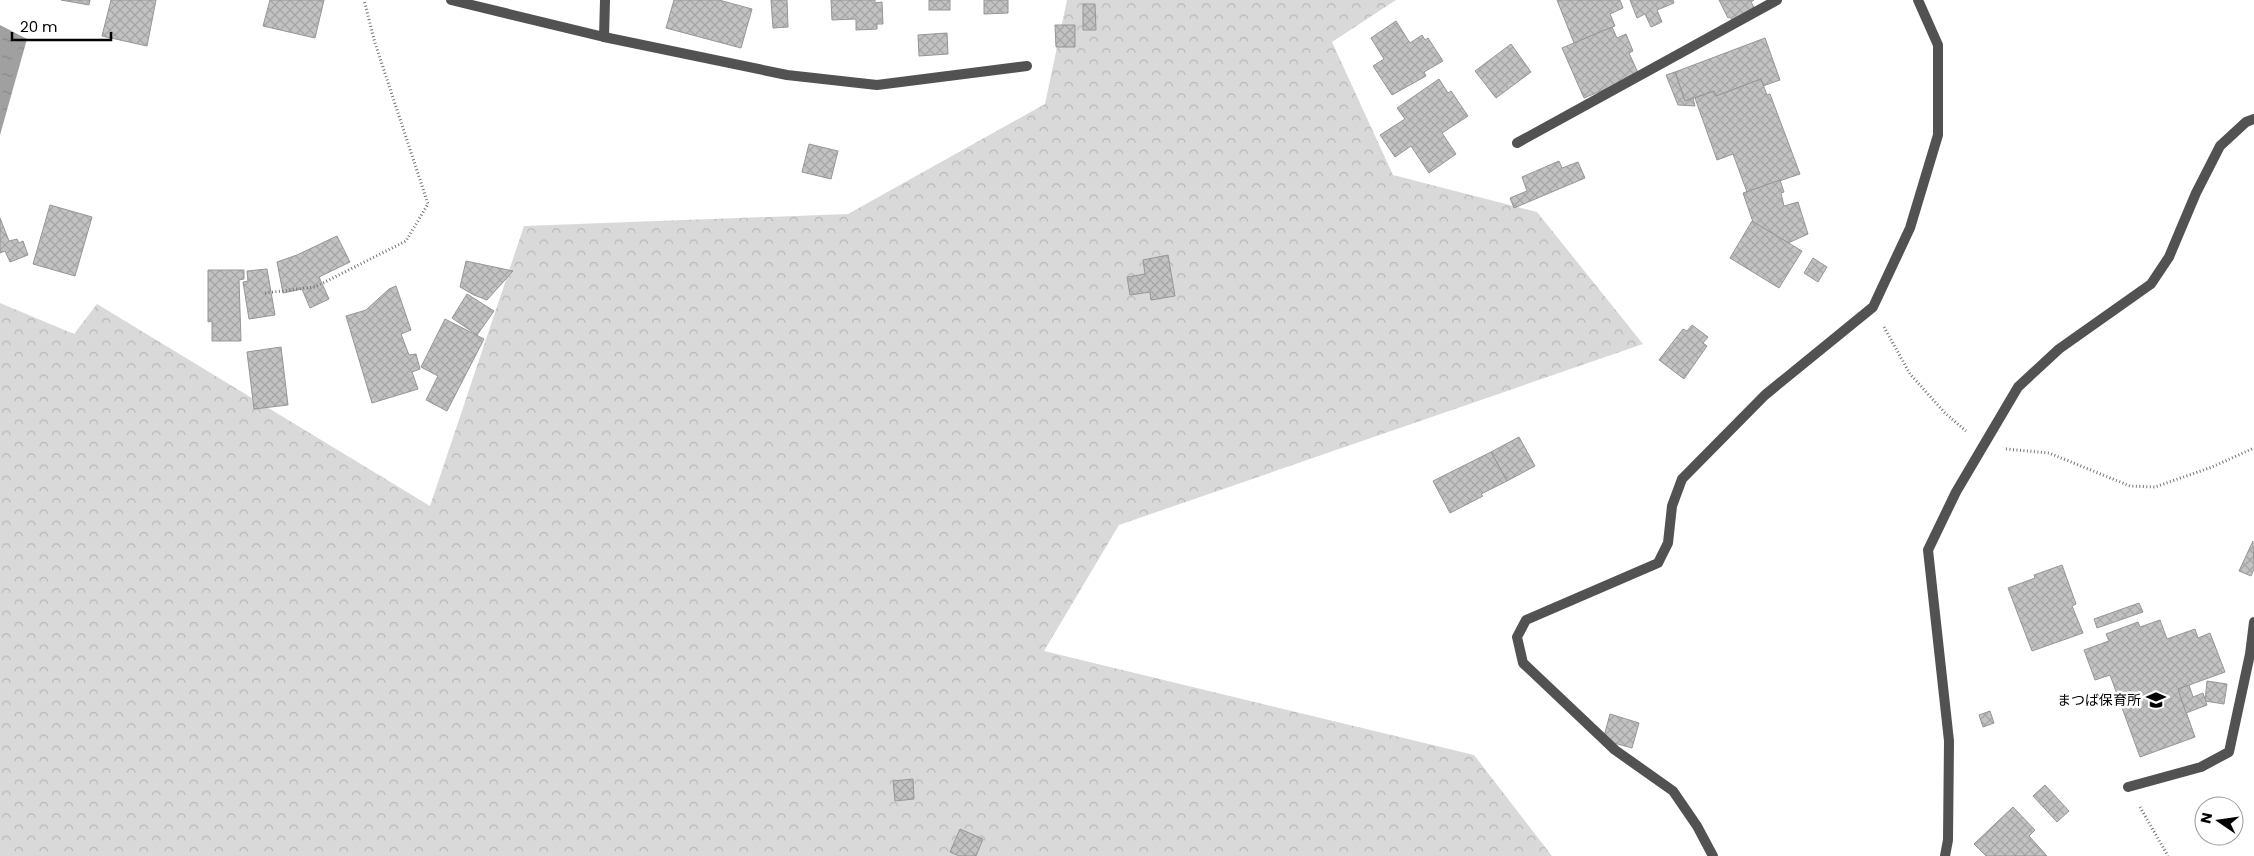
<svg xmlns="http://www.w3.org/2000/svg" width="2254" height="856" font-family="Poppins,'Noto Sans JP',sans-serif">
<defs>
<pattern id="forest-crowns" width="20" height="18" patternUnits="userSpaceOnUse" patternTransform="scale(1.25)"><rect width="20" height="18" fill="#d9d9d9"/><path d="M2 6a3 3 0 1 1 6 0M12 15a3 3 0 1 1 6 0" fill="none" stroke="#b8b8b8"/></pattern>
<pattern id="water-ripples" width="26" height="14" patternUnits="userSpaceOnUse" patternTransform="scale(1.25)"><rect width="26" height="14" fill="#a0a0a0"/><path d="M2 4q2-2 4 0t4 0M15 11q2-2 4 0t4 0" fill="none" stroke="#888"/></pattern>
<pattern id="building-cross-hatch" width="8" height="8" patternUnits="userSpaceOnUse" patternTransform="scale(1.25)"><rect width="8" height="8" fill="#c2c2c2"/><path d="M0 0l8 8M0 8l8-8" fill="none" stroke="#a5a5a5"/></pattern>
</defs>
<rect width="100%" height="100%" fill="#fff"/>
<path fill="url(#forest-crowns)" d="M1067 0H1396L1332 42 1393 175 1537 212 1643 344 1119 525 1044 651 1474 755 1552 856H0V303L74 334 97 304 430 506 524 226 848 214 1045 104Z"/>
<path fill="url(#water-ripples)" d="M0 25 27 39 0 135Z"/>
<g fill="url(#building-cross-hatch)" stroke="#969696">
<path d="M61 0H90L89 5Z"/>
<path d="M111 0H156L147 46 102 36Z"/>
<path d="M270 0H324L315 38 263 26Z"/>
<path d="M674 0H719L752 9 741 48 666 28Z"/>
<path d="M771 0H787L788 27 773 28Z"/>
<path d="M831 0H875V3L882 2 883 24H877V29L856 30V19L832 20Z"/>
<rect x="929" y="0" width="21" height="10"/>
<path d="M984 0H1008V13L984 14Z"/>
<path d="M1557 0H1620L1623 8 1610 14 1615 26 1574 43Z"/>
<path d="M1630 0H1673L1674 3 1657 10 1662 22 1651 27 1645 14 1637 18Z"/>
<path d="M1719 0H1754L1751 2 1755 9 1732 20 1730 17 1728 18Z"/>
<path d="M1083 4H1095L1096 30H1083Z"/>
<path d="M1396 21 1410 43 1422 35 1425 40 1428 38 1443 61 1424 72 1426 76 1392 95 1373 66 1384 59 1371 38Z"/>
<path d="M1055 25H1075V47H1056Z"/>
<path d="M1612 27 1617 38 1626 34 1633 51 1629 53 1639 75 1584 98 1562 48Z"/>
<path d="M947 33 948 54 919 56 918 35Z"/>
<path d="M1765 38 1780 80 1763 86 1761 79 1716 96 1714 91 1685 101 1675 72Z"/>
<path d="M1511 44 1531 72 1496 98 1475 71Z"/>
<path d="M1675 72 1685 101 1693 98 1695 106 1678 105 1666 75Z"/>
<path d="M1439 79 1448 93 1451 91 1468 116 1442 133 1456 154 1429 173 1411 146 1395 157 1380 135 1405 119 1397 108Z"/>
<path d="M1761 79 1767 95 1770 94 1800 174 1747 192 1733 154 1717 160 1695 98 1714 91 1716 96Z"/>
<path d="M809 144 838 151 831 179 802 172Z"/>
<path d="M1559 161 1562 168 1578 162 1585 178 1514 208 1510 198 1527 191 1522 177Z"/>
<path d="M1780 180 1784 192 1781 193 1784 206 1798 202 1808 234 1788 243 1753 222 1743 193Z"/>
<path d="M50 205 92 217 75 276 33 264Z"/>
<path d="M0 218 9 241 17 239 19 243 23 241 28 255 10 262 5 251 0 253Z"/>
<path d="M1752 221 1802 251 1779 288 1730 258Z"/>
<path d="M337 236 350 262 319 277 329 299 310 308 302 289 283 293 277 262 297 255Z"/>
<path d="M1168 255 1175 296 1151 300 1150 292 1130 295 1127 277 1145 274 1143 260Z"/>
<path d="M1813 258 1827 267 1818 282 1804 273Z"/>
<path d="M466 261 513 271 487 300 474 295 460 287Z"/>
<path d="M267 269 275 315 249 319 243 282 248 281 247 271Z"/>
<path d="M208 270H244V279L239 280 241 341H212V321L208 322Z"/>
<path d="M396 286 411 330 401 334 409 355 416 354 420 369 412 372 418 389 372 403 346 316 366 310 389 289Z"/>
<path d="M467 294 494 311 477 335 452 318Z"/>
<path d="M445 319 484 339 447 411 426 400 438 376 421 367Z"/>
<path d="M1692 325 1708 337 1703 343 1707 346 1684 379 1659 360 1683 329 1687 331Z"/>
<path d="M281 347 288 405 254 409 247 352Z"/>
<path d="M1519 437 1535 466 1507 481 1491 452Z"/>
<path d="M1491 452 1507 481 1481 494 1483 496 1450 513 1433 481Z"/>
<path d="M2253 541 2254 569 2251 576 2239 571Z"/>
<path d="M2062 565 2076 604 2072 606 2083 633 2032 651 2008 588 2035 578 2034 575Z"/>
<path d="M2139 603 2143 612 2097 628 2094 619Z"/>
<path d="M2160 620 2167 639 2195 629 2198 638 2210 633 2225 672 2178 689 2195 737 2140 757 2110 675 2095 680 2084 650 2109 641 2106 634 2138 622 2140 627Z"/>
<path d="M2207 681 2227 684 2224 704 2205 701Z"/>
<path d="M2189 685 2193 697 2203 693 2207 705 2186 713 2178 689Z"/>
<path d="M1990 711 1994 723 1983 727 1979 715Z"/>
<path d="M1610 714 1639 723 1632 748 1603 740Z"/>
<path d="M913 779 914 799 895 801 893 781Z"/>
<path d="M2045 785 2069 811 2057 822 2033 796Z"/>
<path d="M2013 807 2035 830 2029 836 2047 856H1986L1974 844Z"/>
<path d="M960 829 983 839 976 856H959L950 852Z"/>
</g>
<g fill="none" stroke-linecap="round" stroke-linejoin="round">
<g stroke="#747474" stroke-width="3" stroke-dasharray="1 2.5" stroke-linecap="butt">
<path d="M265 293 315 287 406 241 428 204 375 43 364 0"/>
<path d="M1884 327 1910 374 1945 413 1966 431"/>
<path d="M2006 449 2049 453 2130 486 2155 487 2212 467 2254 448"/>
<path d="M2140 807 2168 856"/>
</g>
<g stroke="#525252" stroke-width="10">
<path d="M604 37 787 75 877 85 1027 66"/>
<path d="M1517 143 1777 0"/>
</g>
<g stroke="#525252" stroke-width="10">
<path d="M451 0 604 37 605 0"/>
<path d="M2128 787 2201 767 2229 752 2250 654 2254 622"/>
<path d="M1713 856 1697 826 1673 791 1615 750 1523 663 1517 637 1526 620 1658 563 1668 543 1672 506 1682 479 1765 395 1873 307 1910 228 1938 135V45L1918 0"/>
<path d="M1945 856 1948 840 1949 741 1928 550 1956 492 2018 387 2059 349 2151 284 2169 257 2196 193 2220 146 2246 122 2254 119"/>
</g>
</g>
<defs>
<symbol id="school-bare" viewBox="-9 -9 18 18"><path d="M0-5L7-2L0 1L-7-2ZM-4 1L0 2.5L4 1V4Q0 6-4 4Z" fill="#000" stroke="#fff" stroke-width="2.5" paint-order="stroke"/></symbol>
</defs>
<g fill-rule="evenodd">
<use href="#school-bare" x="2142" y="686" width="28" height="28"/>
</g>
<g text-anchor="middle" stroke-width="5" stroke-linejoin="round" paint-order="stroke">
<g font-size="14" fill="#000" stroke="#fff" text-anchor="end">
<text x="2141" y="705">まつば保育所</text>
</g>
</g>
<g transform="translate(2219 821) rotate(283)"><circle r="24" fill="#ffffff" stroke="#999999"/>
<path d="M0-4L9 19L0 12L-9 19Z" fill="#000000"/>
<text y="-8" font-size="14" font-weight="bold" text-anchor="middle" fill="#000000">N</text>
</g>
<path d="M12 32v8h99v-8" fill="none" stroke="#000000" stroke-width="2.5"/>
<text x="20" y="32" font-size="15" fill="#000000" stroke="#ffffff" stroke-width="4" paint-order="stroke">20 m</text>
</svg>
